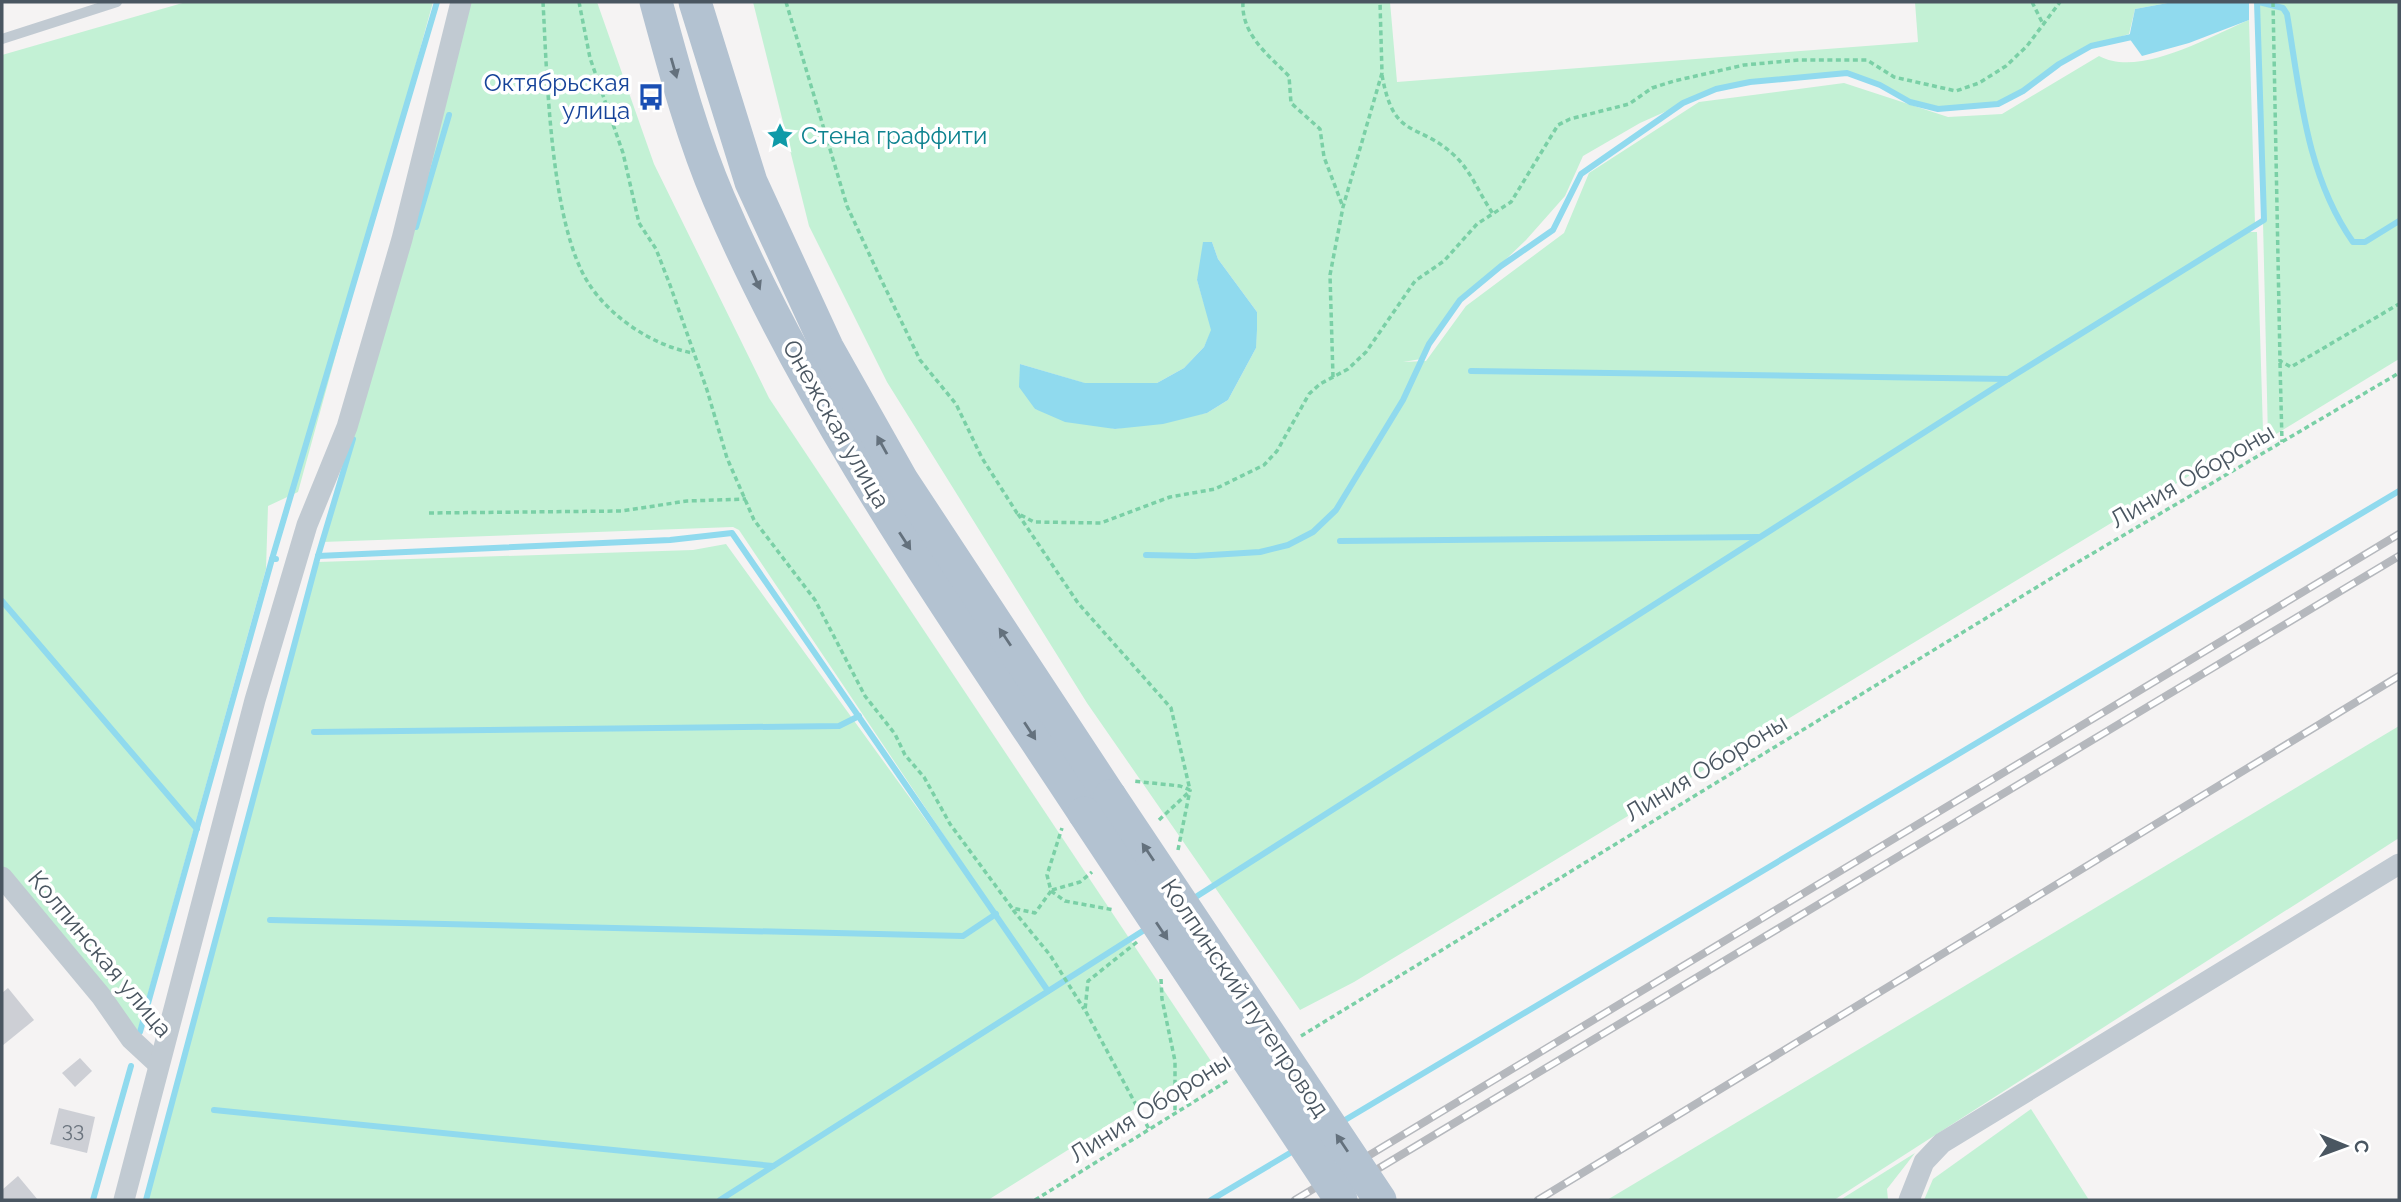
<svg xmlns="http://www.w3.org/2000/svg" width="2401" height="1202" font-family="Raleway,sans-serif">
<rect width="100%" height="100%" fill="#f5f3f3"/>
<g fill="#c3f1d5" fill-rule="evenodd">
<path d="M186 2H433L298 492 268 506 266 569 137 1033 2 870V55Z"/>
<path d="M467 2H597L654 164 769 398 1213 1064 1119 1118 988 1200H146L318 562 693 550 726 544 1031 965 739 530 733 527 322 542 408 234Z"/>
<path d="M753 2H1390L1397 82 1918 42 1915 2H2173L2135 9 2129 34 2091 46 2059 64 2023 91 1998 104 1938 109 1910 102 1880 85 1847 73 1750 82 1716 89 1640 123 1583 156 1565 196 1526 240 1455 308 1421 359 1403 362 1426 361 1466 306 1564 233 1589 173 1699 102 1844 83 1948 117 2002 114 2099 56C2140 78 2210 36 2249 20L2255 224 2245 232H2257L2263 431 1354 982 1300 1010 1087 703 887 382 809 226ZM1212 242 1218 259 1257 312 1256 348 1228 400 1207 413 1115 429 1035 409 1020 364 1084 383H1157L1184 368 1204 347 1212 330 1197 280Z"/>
<path d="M2258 2H2399V359L2268 439Z"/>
<path d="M2399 726V838L1834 1200H1607Z"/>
<path d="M2031 1109 2089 1200H1924L1933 1179Z"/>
<path d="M1915 1153 1887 1189 1888 1200H1840Z"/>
</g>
<g fill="#90daee">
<path d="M2173 2H2249V20L2189 43 2142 56 2129 38 2135 9Z"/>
<path d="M1203 242H1212L1218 259 1257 312V330L1256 348 1228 400 1207 413 1163 424 1115 429 1065 422 1035 409 1019 387 1020 364 1085 383H1157L1184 368 1204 347 1211 330 1197 280Z"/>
</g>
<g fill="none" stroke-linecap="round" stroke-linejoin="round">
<g stroke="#90daee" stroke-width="6">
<path d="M2259 2 2283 8 2287 14C2300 92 2306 175 2353 242H2365L2399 221"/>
<path d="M416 227 449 115"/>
<path d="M1471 371 2008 379"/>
<path d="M1340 541 1758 537"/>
<path d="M1146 555 1195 556 1260 552 1288 545 1313 532 1336 510 1403 400 1429 344 1460 300 1501 266 1553 230 1581 174 1683 103 1716 89 1750 82 1847 73 1880 85 1910 102 1938 109 1998 104 2023 91 2059 64 2091 46 2136 36"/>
<path d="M318 556 670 540 732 533 1048 991"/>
<path d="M272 559 437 2"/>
<path d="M2 601 197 829"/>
<path d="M314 732 839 726 859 716"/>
<path d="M1191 900 2008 379 2264 220 2257 2"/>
<path d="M270 920 963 936 996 914"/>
<path d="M140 1032 272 559H276"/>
<path d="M214 1110 773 1166"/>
<path d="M1340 1123 2399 491"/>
<path d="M93 1200 131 1066"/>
<path d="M146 1200 318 556 353 439"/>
<path d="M720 1200 1149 927"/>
<path d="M1211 1200 1295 1150"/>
</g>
</g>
<g fill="#cdcfd5">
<path d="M8 988 34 1020 2 1046V993Z"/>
<path d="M80 1058 92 1071 75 1087 62 1073Z"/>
<path d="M59 1108 95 1117 87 1153 50 1144Z"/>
<path d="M18 1176 38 1200H2V1190Z"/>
</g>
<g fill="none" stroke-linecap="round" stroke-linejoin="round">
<g stroke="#7ad0a6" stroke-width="3.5" stroke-dasharray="5 3.5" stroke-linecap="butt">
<path d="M543 2C547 74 550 225 589 284 611 318 654 346 693 353"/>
<path d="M579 2 590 58 623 153 639 223 656 249 670 285 707 390 727 458 754 520 815 600 865 696 895 734 905 755 924 777 950 824 1012 908 1035 913 1051 891 1047 875 1062 828"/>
<path d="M786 2 847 206 878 273 920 360 956 404 982 458 1017 513 1034 522 1101 523 1170 497 1215 489 1264 465 1277 451 1309 394 1320 384 1348 369 1366 352 1415 281 1444 261 1477 224 1511 202 1558 125 1570 119 1629 104 1652 88 1674 81 1744 65 1799 60H1867L1894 77 1956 91 1979 83 2006 66 2027 46 2060 2"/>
<path d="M1243 2C1241 34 1268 55 1289 76L1291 103 1320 129 1324 157 1343 207"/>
<path d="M2032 2 2042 22"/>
<path d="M2273 2 2280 361 2291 367 2399 304"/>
<path d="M1382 75C1394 142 1417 120 1455 156 1472 172 1480 196 1494 215"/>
<path d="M2280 363 2282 442"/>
<path d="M1333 377 1330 275 1343 207 1382 73 1380 2"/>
<path d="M429 513 621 511 687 501 746 499"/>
<path d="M1018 514 1078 603 1171 708 1190 790 1180 786 1133 781"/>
<path d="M1159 820 1189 792"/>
<path d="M1178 850 1190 790"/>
<path d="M1052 890 1080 882 1092 872"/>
<path d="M1051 891 1065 901 1114 910"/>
<path d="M1013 910 1050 955 1084 1009"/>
<path d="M1137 942 1088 981 1085 1010 1149 1129"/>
<path d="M1161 979 1162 999 1175 1061V1113"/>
<path d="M1301 1036 2078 562 2399 373"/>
<path d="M1035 1200 1229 1080"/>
</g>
<path stroke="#c1cad2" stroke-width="10" d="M2 39 117 2"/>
<g stroke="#c1cad2" stroke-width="21">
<path d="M2 877 101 996 131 1039 158 1064"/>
<path d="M124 1200 255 700 307 525 347 427 402 239 461 2"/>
<path d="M1909 1200 1924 1162 1942 1143 2399 864"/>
</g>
<g stroke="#b3c2d1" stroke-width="33">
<path d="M656 2C674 68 692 136 719 199 813 418 953 614 1084 813"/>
<path d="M695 2 751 182 827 347 902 480 1110 796"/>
</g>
<defs>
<g id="rail">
<path d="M1295 1200 2399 534"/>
<path d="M1326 1200 2399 556"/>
<path d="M1538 1200 2399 676"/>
</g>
</defs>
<use href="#rail" stroke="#b5b8bd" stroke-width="8"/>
<use href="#rail" stroke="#fff" stroke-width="5" stroke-dasharray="16" stroke-linecap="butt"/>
<g stroke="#b3c2d1" stroke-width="33">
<path d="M1110 796 1380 1200"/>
<path d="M1084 813 1341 1200"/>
</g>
</g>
<defs><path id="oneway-solid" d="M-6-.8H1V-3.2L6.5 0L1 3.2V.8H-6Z" transform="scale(1.75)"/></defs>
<g fill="#64717d">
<use href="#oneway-solid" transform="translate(674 68) rotate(74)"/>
<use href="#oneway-solid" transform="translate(756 280) rotate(66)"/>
<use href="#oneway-solid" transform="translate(882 445) rotate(-119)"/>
<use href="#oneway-solid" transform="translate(905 541) rotate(57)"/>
<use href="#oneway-solid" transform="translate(1005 637) rotate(-124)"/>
<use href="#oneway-solid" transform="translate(1030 731) rotate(57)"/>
<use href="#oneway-solid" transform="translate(1148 852) rotate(-124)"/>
<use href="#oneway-solid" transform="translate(1162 931) rotate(56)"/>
<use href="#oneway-solid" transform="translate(1342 1143) rotate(-124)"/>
</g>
<defs>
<symbol id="bus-bare" viewBox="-9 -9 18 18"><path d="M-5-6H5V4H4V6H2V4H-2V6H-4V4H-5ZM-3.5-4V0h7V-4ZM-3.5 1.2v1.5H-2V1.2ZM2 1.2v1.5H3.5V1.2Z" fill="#1a4fb4" stroke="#fff" stroke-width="2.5" paint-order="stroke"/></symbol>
<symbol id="sight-bare" viewBox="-9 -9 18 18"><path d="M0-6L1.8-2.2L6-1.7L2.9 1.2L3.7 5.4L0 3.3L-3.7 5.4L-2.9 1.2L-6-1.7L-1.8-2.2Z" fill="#0f9aa8" stroke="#fff" stroke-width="2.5" paint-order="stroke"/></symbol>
</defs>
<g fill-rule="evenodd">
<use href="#bus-bare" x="632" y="78" width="38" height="38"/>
<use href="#sight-bare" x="761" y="117" width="38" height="38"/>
</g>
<g text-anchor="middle" stroke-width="7" stroke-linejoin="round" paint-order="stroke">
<g font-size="21" fill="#6b747e">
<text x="73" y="1137">33</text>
</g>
<g font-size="24" fill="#164399" stroke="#fff" text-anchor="end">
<text x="630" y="91">Октябрьская<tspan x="630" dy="28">улица</tspan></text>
</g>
<g font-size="24" fill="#0d838f" stroke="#fff" text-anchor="start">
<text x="801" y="144">Стена граффити</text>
</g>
<g font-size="24" fill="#4a5661" stroke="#fff">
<text transform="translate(836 424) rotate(60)" y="8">Онежская улица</text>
<text transform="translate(2192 476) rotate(-30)" y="8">Линия Обороны</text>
<text transform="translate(1706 768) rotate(-31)" y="8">Линия Обороны</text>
<text transform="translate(100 954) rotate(50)" y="8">Колпинская улица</text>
<text transform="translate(1245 998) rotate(56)" y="8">Колпинский путепровод</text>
<text transform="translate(1150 1108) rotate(-32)" y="8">Линия Обороны</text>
</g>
</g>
<rect width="2401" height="1202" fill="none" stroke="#4a5661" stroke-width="7"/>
<g transform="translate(2345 1146) rotate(91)" stroke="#ffffff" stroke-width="5" paint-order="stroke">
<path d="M0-5L12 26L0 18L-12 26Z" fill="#4a5661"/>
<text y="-10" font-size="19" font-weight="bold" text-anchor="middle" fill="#4a5661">С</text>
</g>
</svg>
